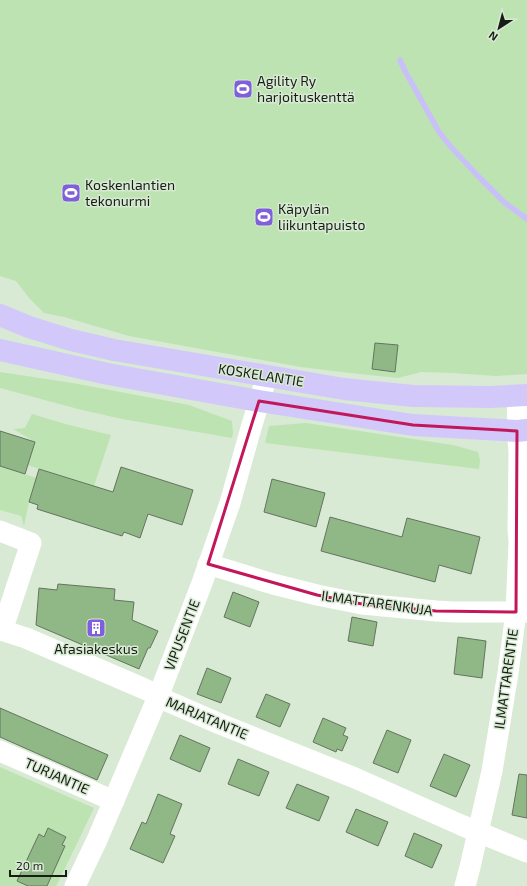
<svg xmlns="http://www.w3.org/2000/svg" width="527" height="886" font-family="'Exo 2',sans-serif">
<rect width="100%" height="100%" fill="#d8ead3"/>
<g fill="#bde3b3">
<path d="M0 0H527V374L496 376 453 373 421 372 398 378 350 373 301 367 129 336 64 317 44 313 29 298 16 281 0 276Z"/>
<path d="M0 372 73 383 189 405 232 421 233 433 232 438 122 419 78 409 0 388Z"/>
<path d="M32 414 69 425 111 435 94 486 27 465 35 442 13 429 25 428Z"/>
<path d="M306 423 453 445 478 452 480 460 479 469 265 443 269 426Z"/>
<path d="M0 466 37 478 29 502 24 526 21 516 0 510Z"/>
<path d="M0 767 94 808 68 862 56 886H0Z"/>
</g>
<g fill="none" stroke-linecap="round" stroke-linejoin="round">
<path stroke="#c9bff9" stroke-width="5.5" d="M400 60 405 71 439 132 451 147 476 174 505 203 527 219"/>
</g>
<g fill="#90b786" stroke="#657460">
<path d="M375 343 398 345 395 372 372 369Z"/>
<path d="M0 431 35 442 25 474 0 466Z"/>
<path d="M121 467 193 490 182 525 148 514 140 538 124 532 122 536 37 509 38 505 29 502 39 469 113 492Z"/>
<path d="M272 479 325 493 316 527 264 512Z"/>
<path d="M330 517 402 537 407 518 480 537 471 574 439 565 435 582 321 551Z"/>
<path d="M58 584 115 589 114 600 134 602 132 620 158 631 150 648H148L139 669 36 625 39 588 57 590Z"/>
<path d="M233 592 259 602 250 627 224 617Z"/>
<path d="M352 617 377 622 373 646 348 641Z"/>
<path d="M458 637 486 641 482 678 454 674Z"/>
<path d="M207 668 231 678 221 703 197 694Z"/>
<path d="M266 694 290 704 280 727 256 717Z"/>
<path d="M0 708 108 755 97 780 0 737Z"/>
<path d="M323 718 346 728 343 735 348 737 342 751 337 749 336 752 313 742Z"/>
<path d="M387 730 411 740 398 773 373 763Z"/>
<path d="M180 735 210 748 200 772 170 759Z"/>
<path d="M444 754 470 765 456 797 430 786Z"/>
<path d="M238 759 269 772 259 796 228 784Z"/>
<path d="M519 774 527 775V818L512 815Z"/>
<path d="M297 784 329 797 319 821 286 808Z"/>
<path d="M158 794 182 804 170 834 175 836 163 863 130 849 142 822 146 824Z"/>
<path d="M356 809 388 822 378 846 346 832Z"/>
<path d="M48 828 66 837 62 845 65 846 47 886H28L17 881 39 834 44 837Z"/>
<path d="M414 833 442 845 432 868 405 856Z"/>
</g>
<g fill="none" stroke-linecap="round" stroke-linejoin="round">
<g stroke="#fff" stroke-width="21">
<path d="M0 531 31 543 5 622 4 631 26 638 140 687 149 691 158 697 220 724 355 778 461 825 527 852"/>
<path d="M208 564 273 584 317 595 362 604 436 611 455 612H527"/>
<path d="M0 751 114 801"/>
<path d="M75 886 97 840 160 692 202 583 230 503 251 428 267 376"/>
<path d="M465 886 470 867 492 771 508 673 516 612 519 542 518 529 519 451 517 431 518 396"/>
</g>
<g stroke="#d2c9fa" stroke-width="22">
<path d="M0 315 29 327 71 340 114 350 344 389 413 396 490 397 527 395"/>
<path d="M0 350 108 374 259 401 413 425 517 431 527 430"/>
</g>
</g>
<path fill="none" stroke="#c2185b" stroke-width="3" stroke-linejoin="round" d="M259 401 413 425 517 431 516 612 436 611 362 604 317 595 208 564Z"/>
<defs>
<symbol id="stadium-square" viewBox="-11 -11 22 22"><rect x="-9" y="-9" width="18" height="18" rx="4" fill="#805fda" stroke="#d8ead3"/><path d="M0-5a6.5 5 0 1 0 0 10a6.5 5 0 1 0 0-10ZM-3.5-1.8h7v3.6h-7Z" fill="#fff"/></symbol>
<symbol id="building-square" viewBox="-11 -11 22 22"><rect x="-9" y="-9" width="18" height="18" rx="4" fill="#805fda" stroke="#d8ead3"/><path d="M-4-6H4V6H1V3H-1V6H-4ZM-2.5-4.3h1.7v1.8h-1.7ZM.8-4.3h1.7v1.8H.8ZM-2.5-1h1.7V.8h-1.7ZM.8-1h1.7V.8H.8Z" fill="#fff"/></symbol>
</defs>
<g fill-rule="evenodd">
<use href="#stadium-square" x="232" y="78" width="22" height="22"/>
<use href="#stadium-square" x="60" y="182" width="22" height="22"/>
<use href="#stadium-square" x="253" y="206" width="22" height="22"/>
<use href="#building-square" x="85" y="617" width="22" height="22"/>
</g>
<g text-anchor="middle" stroke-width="3" stroke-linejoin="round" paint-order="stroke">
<g font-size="14" fill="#171d15" stroke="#d8ead3" text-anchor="start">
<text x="257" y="86">Agility Ry<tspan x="257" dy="16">harjoituskenttä</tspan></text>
<text x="85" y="190">Koskenlantien<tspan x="85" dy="16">tekonurmi</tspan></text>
<text x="278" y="214">Käpylän<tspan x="278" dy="16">liikuntapuisto</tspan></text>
<text x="96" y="654" text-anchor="middle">Afasiakeskus</text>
</g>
<g font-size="14" fill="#171d15" stroke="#d8ead3">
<text transform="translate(261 375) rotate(9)" y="5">KOSKELANTIE</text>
<text transform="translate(377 603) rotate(8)" y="5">ILMATTARENKUJA</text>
<text transform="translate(182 635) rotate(-69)" y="5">VIPUSENTIE</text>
<text transform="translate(506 679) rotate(-82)" y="5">ILMATTARENTIE</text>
<text transform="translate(207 718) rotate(23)" y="5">MARJATANTIE</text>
<text transform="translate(57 776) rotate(24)" y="5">TURJANTIE</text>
</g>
</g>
<g transform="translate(499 28) rotate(216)" stroke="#d8ead3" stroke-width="3" paint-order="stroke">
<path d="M0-3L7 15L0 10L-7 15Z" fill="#171d15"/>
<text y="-6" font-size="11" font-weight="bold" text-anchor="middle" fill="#171d15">N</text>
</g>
<path d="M10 870v6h56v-6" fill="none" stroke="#171d15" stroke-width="2"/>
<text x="16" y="870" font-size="12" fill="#171d15" stroke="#d8ead3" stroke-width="3" paint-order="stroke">20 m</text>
</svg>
